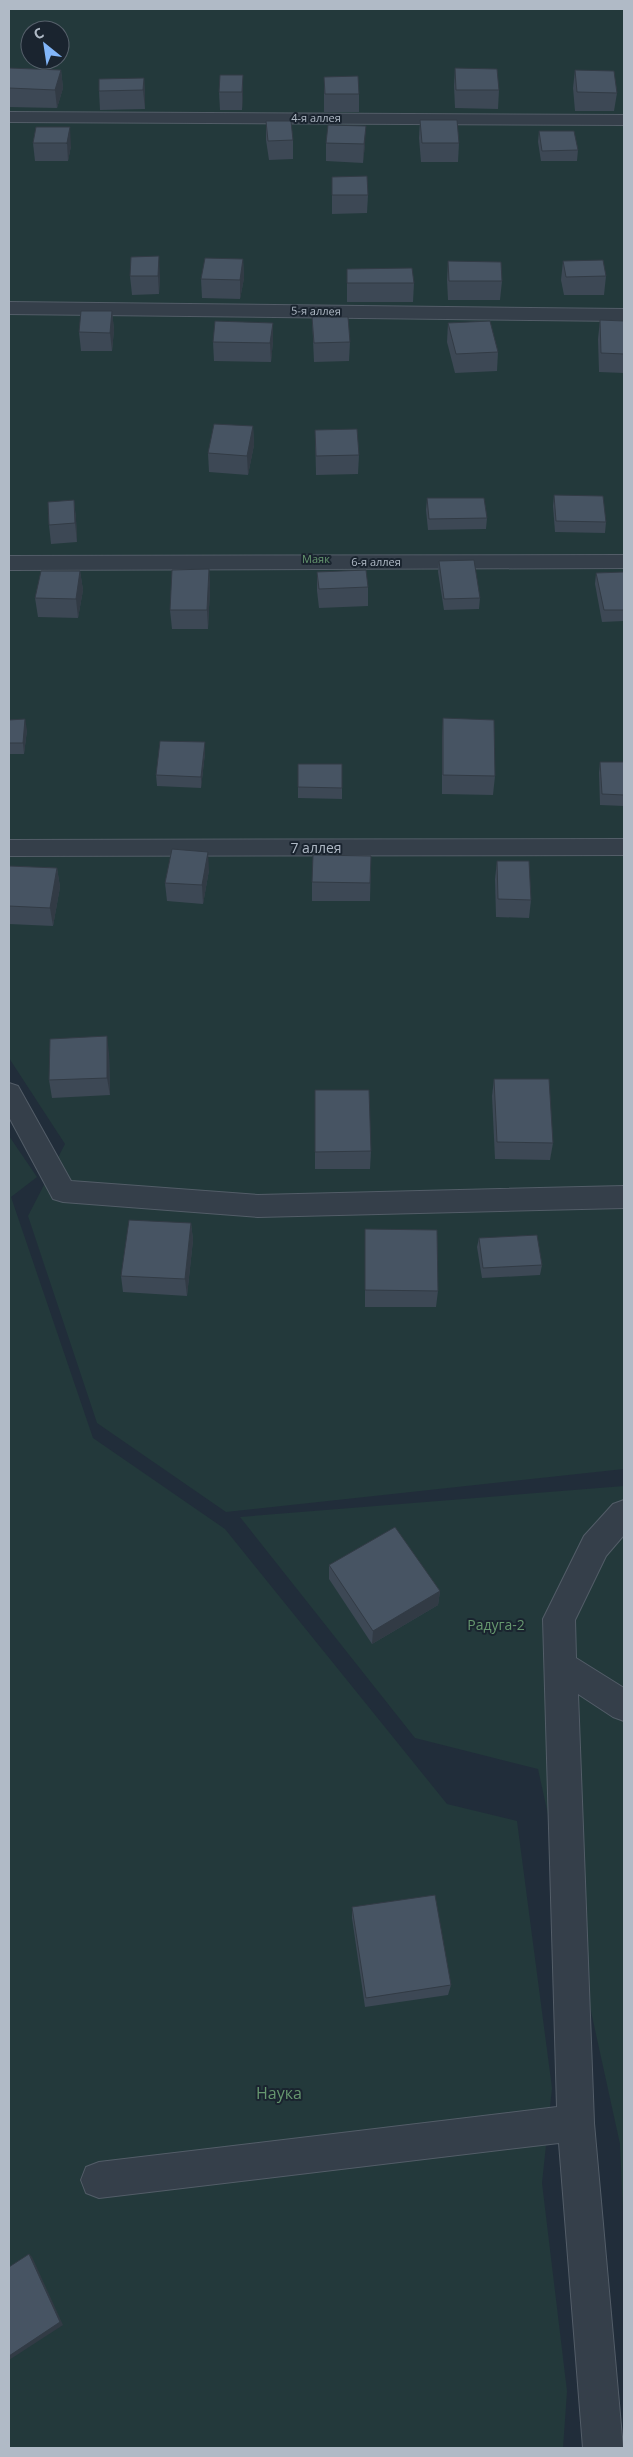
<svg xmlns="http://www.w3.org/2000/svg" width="633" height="2457" font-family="'Open Sans',sans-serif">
<rect width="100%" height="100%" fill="#212d3a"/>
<g fill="#23393b" fill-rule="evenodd">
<path d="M9 9H624V1469L226 1512 97 1423 28 1216 65 1144 9 1058ZM30 30H60V60H30Z"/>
<path d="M9 1136 37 1177 11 1197 93 1438 225 1529 447 1804 517 1821 552 2088 542 2183 567 2391 563 2448H9Z"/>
<path d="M624 1486V2234L620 2144 538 1769 415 1738 240 1517Z"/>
</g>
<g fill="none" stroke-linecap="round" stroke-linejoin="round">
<defs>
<g id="lane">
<path d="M9 112 624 115V125L9 122Z"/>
<path d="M9 302 624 309V321L9 314Z"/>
<path d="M624 555V568L9 570V556Z"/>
<path d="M624 839V855L9 856V840Z"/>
<path d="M9 1083 18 1086 71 1181 258 1195 624 1186V1208L258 1217 63 1202 53 1199 9 1117Z"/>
<path d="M624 1500V1535L606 1556 575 1620 576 1658 624 1688V1721L613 1717 578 1694 594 2123 623 2448H583L559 2143 99 2198 86 2193 81 2180 86 2167 99 2162 557 2107 543 1619 584 1536 613 1504Z"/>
</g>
</defs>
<use href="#lane" stroke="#535d68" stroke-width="2"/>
<use href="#lane" fill="#353f4a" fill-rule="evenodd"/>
</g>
<g fill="#3d4855">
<path d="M9 68 61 70 63 88 57 108 9 107Z"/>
<path d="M455 68 499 90 498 109 455 108 454 86Z"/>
<path d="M575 70 617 93 614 111H575L573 88Z"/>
<path d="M243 75V94L242 110H220L219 92Z"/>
<path d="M324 77 359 94V112H324Z"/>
<path d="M144 78 145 96V109L100 110 99 91Z"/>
<path d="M420 120 459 143 458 162H421L419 138Z"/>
<path d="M266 121 293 140V159L269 160 266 140Z"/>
<path d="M36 127 71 146 68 161H35L33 143Z"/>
<path d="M539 131 578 150 577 161H541L538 142Z"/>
<path d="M326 143 365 144 363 163 326 161Z"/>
<path d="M332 177 368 195 367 213 332 214Z"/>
<path d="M243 259 244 278 240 299 202 298 201 279Z"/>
<path d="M448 261 502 281 500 300H448L447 280Z"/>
<path d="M563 261 606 276 604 295H564L561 280Z"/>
<path d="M347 269 414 283 413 302H347Z"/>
<path d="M160 275 159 294 132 295 130 276Z"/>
<path d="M112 311 114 330 112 351H81L79 332Z"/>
<path d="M312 317 350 342 349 361 314 362Z"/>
<path d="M600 320 624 321V373L599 372 598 339Z"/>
<path d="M448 323 498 352 497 371 455 373 447 342Z"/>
<path d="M273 341 271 362 214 361 213 342Z"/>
<path d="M253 426 254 445 248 475 209 472 208 453Z"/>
<path d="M315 430 359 455 358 474 316 475Z"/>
<path d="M554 495 606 522 605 533 555 532 553 506Z"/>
<path d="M427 499 487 518 486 529 428 530 426 510Z"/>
<path d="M74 500 76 519 77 542 51 544 49 525Z"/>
<path d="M439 561 480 598 479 609 444 610 438 572Z"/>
<path d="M209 569 210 588 208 629H172L170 610Z"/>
<path d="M80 571 83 590 78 618 38 617 35 598Z"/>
<path d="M317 572 368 587V606L319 608 317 591Z"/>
<path d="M624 572V621L602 622 595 584 596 573Z"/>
<path d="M443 718 495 776 493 795 442 794V737Z"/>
<path d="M9 720 27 730 24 754H9Z"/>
<path d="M205 753 201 788 157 786 156 775Z"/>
<path d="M600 762H624V806L600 805 599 773Z"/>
<path d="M342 764V799L298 798V787Z"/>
<path d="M371 856 370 901H312V882Z"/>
<path d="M497 861 531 900 529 918 496 917 495 879Z"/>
<path d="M9 866 57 868 60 887 53 926 9 924Z"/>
<path d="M209 870 203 904 167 901 165 883Z"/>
<path d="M109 1053 110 1095 52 1098 49 1080Z"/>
<path d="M494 1079 553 1143 550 1160 495 1159 492 1096Z"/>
<path d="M315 1090 371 1151 370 1169H315Z"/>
<path d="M191 1223 193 1240 187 1296 123 1292 121 1276Z"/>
<path d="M365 1229 438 1291 436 1307H365Z"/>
<path d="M479 1238 542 1265 540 1275 482 1278 477 1247Z"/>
<path d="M329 1565 440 1591 438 1605 372 1644 329 1579Z"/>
<path d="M352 1907 451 1985 448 1995 365 2007 352 1918Z"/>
</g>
<g fill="#323b45">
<path d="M61 70 63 88 57 108 55 90Z"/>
<path d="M243 75V94L242 110V92Z"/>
<path d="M144 78 145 96V109L143 90Z"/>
<path d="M366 126 365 144 363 163 364 144Z"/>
<path d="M70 127 71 146 68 161 67 143Z"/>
<path d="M159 256 160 275 159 294 158 276Z"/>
<path d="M243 259 244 278 240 299V280Z"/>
<path d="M112 311 114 330 112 351 110 333Z"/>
<path d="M273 323V341L271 362 270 343Z"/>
<path d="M253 426 254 445 248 475 247 456Z"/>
<path d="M74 500 76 519 77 542 75 523Z"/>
<path d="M209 569 210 588 208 629 207 610Z"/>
<path d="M80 571 83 590 78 618 76 599Z"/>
<path d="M25 719 27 730 24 754 23 743Z"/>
<path d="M205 742V753L201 788V777Z"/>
<path d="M208 852 209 870 203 904 202 885Z"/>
<path d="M57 868 60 887 53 926 50 908Z"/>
<path d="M107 1036 109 1053 110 1095 107 1078Z"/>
<path d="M191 1223 193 1240 187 1296 185 1279Z"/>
<path d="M440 1591 438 1605 372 1644 373 1631Z"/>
<path d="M29 2254 32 2257 63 2325 9 2360V2356Z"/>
</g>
<g fill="#475463" stroke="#323b45">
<path d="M9 68 61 70 55 90 9 88Z"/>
<path d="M455 68 497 69 499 90H456Z"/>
<path d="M575 70 614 71 617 93 577 92Z"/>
<path d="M220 75H243L242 92H219Z"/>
<path d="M358 76 359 94H325L324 77Z"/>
<path d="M144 78 143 90 99 91V79Z"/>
<path d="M420 120H457L459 143H422Z"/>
<path d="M266 121H291L293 140 268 141Z"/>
<path d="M328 125 366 126 364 144 326 143Z"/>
<path d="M36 127H70L67 143H33Z"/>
<path d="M539 131H574L578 150 542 151Z"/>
<path d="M367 176 368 195H332V177Z"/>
<path d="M159 256 158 276H130L131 257Z"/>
<path d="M205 258 243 259 240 280 201 279Z"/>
<path d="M603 260 606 276 566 277 563 261Z"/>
<path d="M448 261 501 262 502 281H449Z"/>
<path d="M412 268 414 283H347V269Z"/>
<path d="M81 311H112L110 333 79 332Z"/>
<path d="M312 317H348L350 342 314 343Z"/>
<path d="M600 320 624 321V354L601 353Z"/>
<path d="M215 321 273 323 270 343 213 342Z"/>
<path d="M490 321 498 352 456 354 448 323Z"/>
<path d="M214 424 253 426 247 456 208 453Z"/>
<path d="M357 429 359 455 316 456 315 430Z"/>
<path d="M554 495 603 496 606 522 556 521Z"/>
<path d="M427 498H484L487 518 429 519Z"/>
<path d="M74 500 75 523 49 525 48 502Z"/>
<path d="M474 560 480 598 444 599 439 561Z"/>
<path d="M209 569 207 610H170L172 570Z"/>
<path d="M366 570 368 587 319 589 317 572Z"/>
<path d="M41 571H80L76 599 35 598Z"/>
<path d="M624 572V610H604L596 573Z"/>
<path d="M443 718 494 720 495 776 443 775Z"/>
<path d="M25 719 23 743H9V720Z"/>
<path d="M160 741 205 742 201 777 156 775Z"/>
<path d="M600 762H624V795L602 794Z"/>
<path d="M298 764H342V788L298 787Z"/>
<path d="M172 849 208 852 202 885 165 883Z"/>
<path d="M313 855 371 856 370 883 312 882Z"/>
<path d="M497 861H529L531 900 498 899Z"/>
<path d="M9 866 57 868 50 908 9 906Z"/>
<path d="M107 1036V1078L49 1080 50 1039Z"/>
<path d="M494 1079H549L553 1143 497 1142Z"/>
<path d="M315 1090H369L371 1151 315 1152Z"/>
<path d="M129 1220 191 1223 185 1279 121 1276Z"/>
<path d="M365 1229 437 1230 438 1291 365 1290Z"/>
<path d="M537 1235 542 1265 483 1268 479 1238Z"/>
<path d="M395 1527 440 1591 373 1631 329 1565Z"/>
<path d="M435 1895 451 1985 366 1998 352 1907Z"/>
<path d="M29 2254 60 2322 9 2356V2267Z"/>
</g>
<g text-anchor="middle" stroke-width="4" stroke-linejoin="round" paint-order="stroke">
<g font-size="11" fill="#b0bac6" stroke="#1a242f">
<text x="316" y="122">4-я аллея</text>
<text transform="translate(316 311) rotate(1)" y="4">5-я аллея</text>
<text x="376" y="566">6-я аллея</text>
</g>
<g font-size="11" fill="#66976f" stroke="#1a242f">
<text x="316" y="563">Маяк</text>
</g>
<g font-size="14" fill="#b0bac6" stroke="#1a242f">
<text x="316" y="853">7 аллея</text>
</g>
<g font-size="14" fill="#66976f" stroke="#1a242f">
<text x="496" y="1630">Радуга-2</text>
</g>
<g font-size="16" fill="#66976f" stroke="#1a242f">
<text x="279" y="2099">Наука</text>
</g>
</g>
<rect width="633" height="2457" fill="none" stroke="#b0bac6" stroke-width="20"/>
<g transform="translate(45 45) rotate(330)"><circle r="24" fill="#1a242f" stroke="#56606b"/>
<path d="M0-4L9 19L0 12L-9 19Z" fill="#82b6f9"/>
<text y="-8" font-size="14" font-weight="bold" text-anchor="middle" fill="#b0bac6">С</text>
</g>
</svg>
